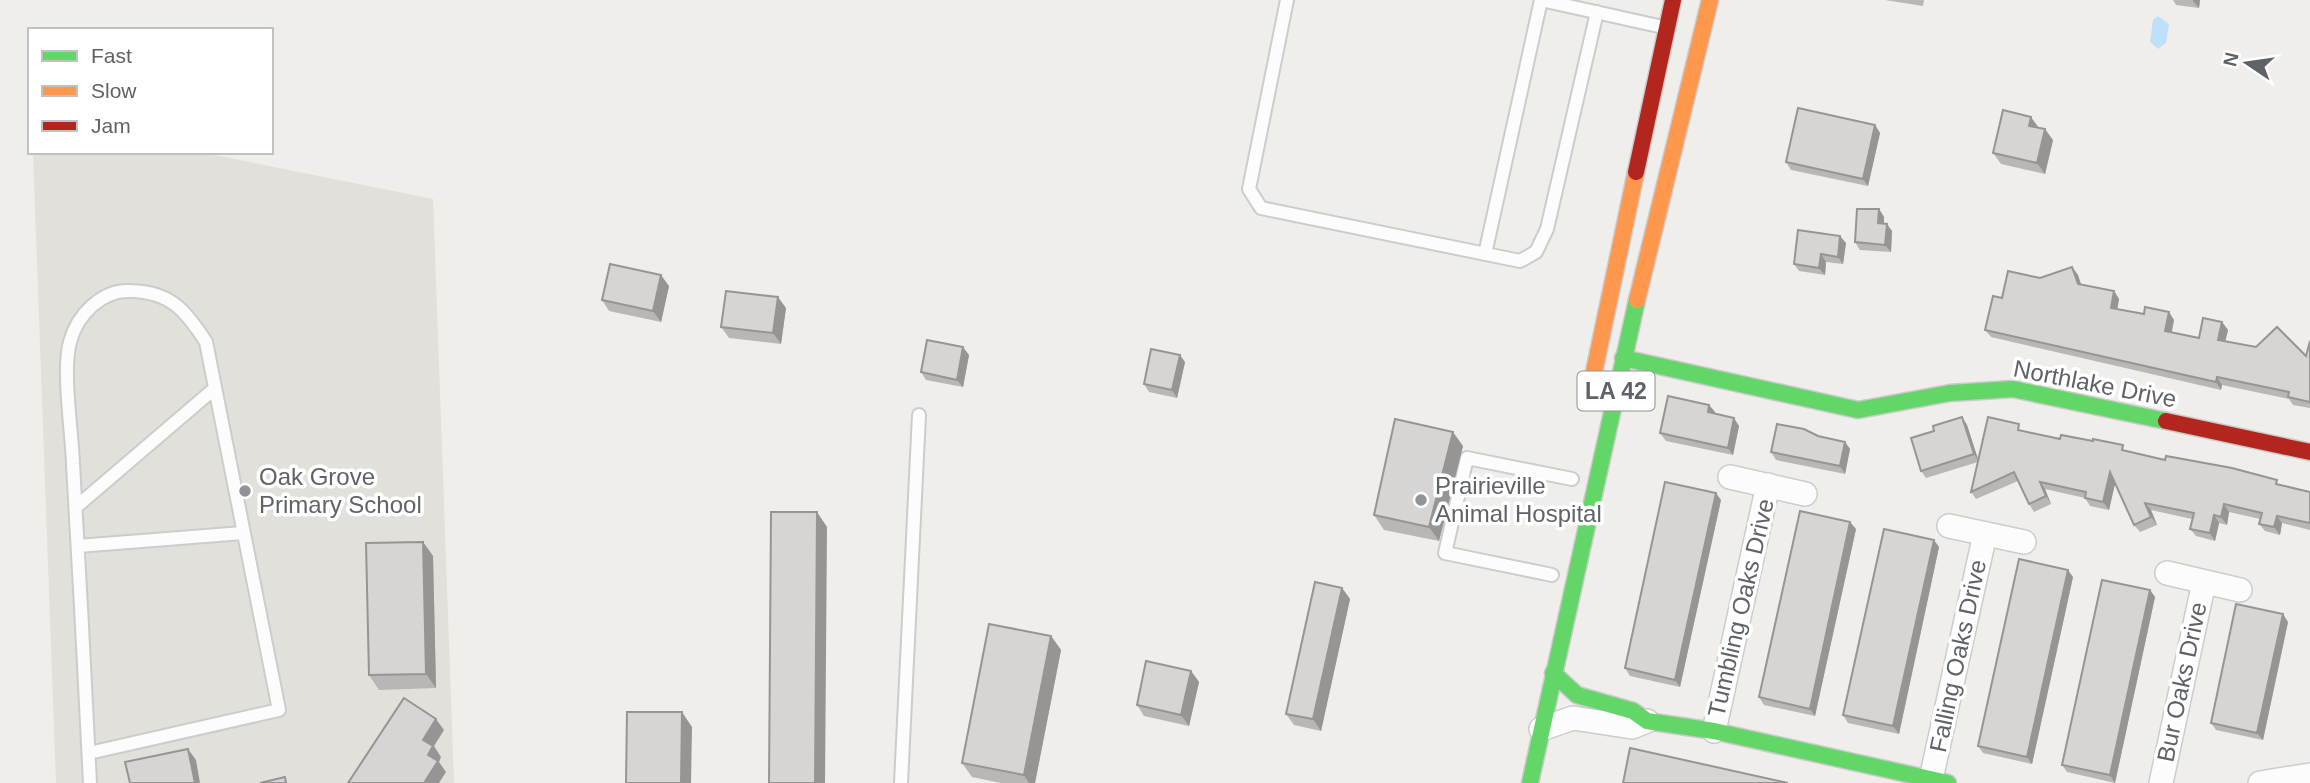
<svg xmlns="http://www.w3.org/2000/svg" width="2310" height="783" font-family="Helvetica,sans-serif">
<rect width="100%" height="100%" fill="#efeeea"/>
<path fill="#e2e0da" d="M33 152H200L433 199 454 783H56Z"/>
<path fill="#bfe0f9" d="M2158 16 2169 24 2166 43 2158 49 2150 42 2153 20Z"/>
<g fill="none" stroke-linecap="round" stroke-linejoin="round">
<defs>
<g id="lane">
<path d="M1287 0 1249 189 1261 208 1520 261 1536 252 1547 229 1597 12"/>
<path d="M1541 0 1663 27"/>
<path d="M1485 254 1541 0"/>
<path d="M76 507 214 389"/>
<path d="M78 546 243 533"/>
<path d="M1552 575 1445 553 1467 458 1572 479"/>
<path d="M89 753 279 710 206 342C186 311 171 292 131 291 102 289 77 315 70 342 62 370 72 432 73 464 79 570 85 677 90 783"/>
<path d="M901 783 919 415"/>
</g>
<g id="street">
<path d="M1730 477 1805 494"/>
<path d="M1949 526 2024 542"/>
<path d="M2167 573 2240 590"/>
<path d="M1541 729 1573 718 1632 727 1647 721"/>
<path d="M1714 731 1768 485"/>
<path d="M1931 779 1985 534"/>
<path d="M2161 783 2204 582"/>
<path d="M2260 783 2310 775"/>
</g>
<g id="fast">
<path d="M1623 358 1858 410 1950 393 2013 389 2166 421"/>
<path d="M1553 673 1577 695 1633 711 1647 721 1714 731 1948 783"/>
<path d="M1530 783 1637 300"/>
</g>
<g id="slow">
<path d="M1637 300 1710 0"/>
<path d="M1589 396 1636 172"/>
</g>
<g id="jam">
<path d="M1636 172 1673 0"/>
<path d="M2166 421 2310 452"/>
</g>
</defs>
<use href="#lane" stroke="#cbcccc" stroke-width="16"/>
<use href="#street" stroke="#cbcccc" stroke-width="26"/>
<use href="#fast" stroke="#cacacb" stroke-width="19"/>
<use href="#slow" stroke="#cacacb" stroke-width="19"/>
<use href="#jam" stroke="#cacacb" stroke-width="19"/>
<use href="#lane" stroke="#fdfcfc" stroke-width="12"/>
<use href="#street" stroke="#fdfcfc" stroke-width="23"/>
<use href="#fast" stroke="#63d668" stroke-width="16"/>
<use href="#slow" stroke="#ff974d" stroke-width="16"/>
<use href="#jam" stroke="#b3261e" stroke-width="16"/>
</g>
<g fill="#b8b7b5">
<path d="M1885 0H1924L1923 6Z"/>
<path d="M2173 0H2200L2199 8 2176 5Z"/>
<path d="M1875 125 1880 133 1868 186 1791 170 1786 162Z"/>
<path d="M2053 140 2045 174 2001 164 1993 153Z"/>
<path d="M1879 209 1884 217V223L1892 231 1891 252 1860 250 1855 242Z"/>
<path d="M1846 243 1843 264 1826 262 1825 275 1799 271 1794 264Z"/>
<path d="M2072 267 2078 275 2081 284 2114 291 2119 299 2117 309 2174 320 2172 332 2199 338 2222 322 2228 330 2225 341 2306 356 2310 341V408L2293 405 2289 399 2222 385 2221 390 1991 337 1985 330 2002 298 2040 278Z"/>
<path d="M669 286 661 322 609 311 602 300Z"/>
<path d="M786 308 781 344 729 338 721 327Z"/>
<path d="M969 355 963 387 926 380 921 372Z"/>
<path d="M1185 362 1177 398 1149 392 1144 384Z"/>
<path d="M1709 405 1715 412 1714 414 1739 426 1733 455 1666 441 1660 433Z"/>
<path d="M1967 425 1978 460 2024 431 2128 452 2310 492V530L2282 523 2280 535 2265 531 2259 524 2260 519 2229 512 2227 525 2219 523 2215 541 2196 536 2190 529 2192 519 2151 510 2157 525 2140 532 2134 525 2115 482 2109 510 2090 506 2085 498 2045 489 2051 504 2034 512 2029 504 2018 481 1976 499 1971 492 1978 462 1926 478 1921 471Z"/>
<path d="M1818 436 1845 442 1850 449 1845 474 1776 460 1771 452Z"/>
<path d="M1463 446 1439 541 1384 530 1374 515Z"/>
<path d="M1721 500 1680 687 1630 676 1625 668Z"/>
<path d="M1856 529 1815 716 1764 705 1759 697Z"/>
<path d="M423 542 433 556 436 688 379 690 369 675Z"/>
<path d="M1939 547 1899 734 1848 723 1843 715Z"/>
<path d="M2073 577 2032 764 1983 753 1978 746Z"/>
<path d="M1342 588 1350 599 1321 731 1294 725 1286 714Z"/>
<path d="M2150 590 2155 597 2115 783 2067 772 2062 765Z"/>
<path d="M2288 622 2263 740 2216 730 2211 723Z"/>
<path d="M1051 636 1061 650 1035 783H1001L972 777 962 763Z"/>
<path d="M1191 671 1199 682 1189 726 1144 716 1137 705Z"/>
</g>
<g fill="#969594">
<path d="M2193 0H2200L2199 8 2193 1Z"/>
<path d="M2031 117 2039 128 2029 126Z"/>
<path d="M1875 125 1880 133 1868 186 1863 179Z"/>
<path d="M2045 129 2053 140 2045 174 2037 163Z"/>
<path d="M1879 209 1884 217V230L1878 223Z"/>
<path d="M1887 224 1892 231 1891 252 1885 245Z"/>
<path d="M1840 236 1846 243 1843 264 1838 257Z"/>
<path d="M1821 254 1826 262 1825 275 1819 268Z"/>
<path d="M2072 267 2078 275 2083 291 2078 284Z"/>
<path d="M661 275 669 286 661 322 653 311Z"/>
<path d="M2114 291 2119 299 2116 316 2111 308Z"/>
<path d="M778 297 786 308 781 344 773 333Z"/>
<path d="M2169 312 2174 320 2170 338 2165 331Z"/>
<path d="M2222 322 2228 330 2224 347 2218 340Z"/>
<path d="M963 347 969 355 963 387 957 380Z"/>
<path d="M1180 355 1185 362 1177 398 1172 390Z"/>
<path d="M2217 377 2222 385 2221 390 2216 382Z"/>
<path d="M1709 405 1715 412 1713 420 1708 412Z"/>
<path d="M1962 417 1967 425 1979 462 1974 454Z"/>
<path d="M1734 418 1739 426 1733 455 1728 448Z"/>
<path d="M1453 432 1463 446 1439 541 1429 527Z"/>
<path d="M1845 442 1850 449 1845 474 1840 466Z"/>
<path d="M2110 472 2116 480 2109 510 2103 502Z"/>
<path d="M2040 482 2045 489 2051 504 2046 496Z"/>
<path d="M1716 493 1721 500 1680 687 1675 680Z"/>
<path d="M2145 503 2151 510 2157 525 2151 517Z"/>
<path d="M2224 504 2229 512 2227 525 2221 517Z"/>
<path d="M817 512 827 527 825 783H815Z"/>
<path d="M2214 515 2219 523 2215 541 2210 533Z"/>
<path d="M2277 516 2282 523 2280 535 2274 527Z"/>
<path d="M1850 522 1856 529 1815 716 1810 709Z"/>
<path d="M1934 540 1939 547 1899 734 1893 726Z"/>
<path d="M423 542 433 556 436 688 426 674Z"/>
<path d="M2068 570 2073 577 2032 764 2027 757Z"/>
<path d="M1342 588 1350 599 1321 731 1313 719Z"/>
<path d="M2150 590 2155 597 2115 783 2110 775Z"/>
<path d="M2283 614 2288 622 2263 740 2257 733Z"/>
<path d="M1051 636 1061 650 1035 783H1029L1024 775Z"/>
<path d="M1191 671 1199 682 1189 726 1181 715Z"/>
<path d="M682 712 692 727 691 783H681Z"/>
<path d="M436 719 444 730 434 746 441 757 439 762 446 772 439 783H424L428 755 423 740Z"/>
<path d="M188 749 196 760 200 783H195Z"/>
</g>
<g fill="#d6d5d3" stroke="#969594" stroke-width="2">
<path d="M1798 108 1875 125 1863 179 1786 162Z"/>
<path d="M2003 110 2031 117 2029 126 2045 129 2037 163 1993 153Z"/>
<path d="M1857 209H1879L1878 223 1887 224 1885 245 1855 242Z"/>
<path d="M1798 230 1840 236 1838 257 1821 254 1819 268 1794 264Z"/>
<path d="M610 264 661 275 653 311 602 300Z"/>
<path d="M2072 267 2078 284 2114 291 2111 308 2144 314 2145 307 2169 312 2165 331 2199 338 2203 318 2222 322 2218 340 2256 347 2277 327 2306 356 2310 341V402L2288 397 2289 392 2217 377 2216 382 1985 330 1993 296 2002 298 2008 271 2040 278Z"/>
<path d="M726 291 778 297 773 333 721 327Z"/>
<path d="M927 340 963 347 957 380 921 372Z"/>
<path d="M1151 349 1180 355 1172 390 1144 384Z"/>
<path d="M1668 396 1709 405 1708 412 1734 418 1728 448 1660 433Z"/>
<path d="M1962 417 1974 454 1921 471 1911 438 1934 431 1933 426Z"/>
<path d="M1988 417 2019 424 2018 430 2060 439 2061 435 2093 441V439L2123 445 2122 450 2165 460 2166 456 2232 468 2277 480 2276 484 2310 492V523L2277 516 2274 527 2259 524 2262 513 2224 504 2221 517 2214 515 2210 533 2190 529 2194 513 2145 503 2151 517 2134 525 2110 472 2103 502 2085 498 2086 492 2040 482 2046 496 2029 504 2014 472 1971 492Z"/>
<path d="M1395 419 1453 432 1429 527 1374 515Z"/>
<path d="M1777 424 1804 429 1818 436 1845 442 1840 466 1771 452Z"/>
<path d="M1665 482 1716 493 1675 680 1625 668Z"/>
<path d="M1800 511 1850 522 1810 709 1759 697Z"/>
<path d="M771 512H817L815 783H769Z"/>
<path d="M1884 529 1934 540 1893 726 1843 715Z"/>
<path d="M423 542 426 674 369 675 366 543Z"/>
<path d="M2019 559 2068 570 2027 757 1978 746Z"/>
<path d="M2102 580 2150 590 2110 775 2062 765Z"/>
<path d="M1315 582 1342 588 1313 719 1286 714Z"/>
<path d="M2236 604 2283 614 2257 733 2211 723Z"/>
<path d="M989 624 1051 636 1024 775 962 763Z"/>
<path d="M1146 661 1191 671 1181 715 1137 705Z"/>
<path d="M404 698 436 719 423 740 433 746 428 755 438 761 424 783H348Z"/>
<path d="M627 712H682L681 783H626Z"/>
<path d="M1630 748 1788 783H1623Z"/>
<path d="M188 749 195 783H130L125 762Z"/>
<path d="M285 777 286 783H260Z"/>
</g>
<g fill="#919496" stroke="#fff" stroke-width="2.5">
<circle cx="245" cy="491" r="7"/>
<circle cx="1421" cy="500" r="7"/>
</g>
<g text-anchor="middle" stroke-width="7" stroke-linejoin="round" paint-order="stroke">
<rect fill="#fff" stroke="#8f9295" stroke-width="2" x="1577.5" y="371.5" width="77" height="39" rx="5"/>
<g font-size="23" font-weight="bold" fill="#5f6368">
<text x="1616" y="399">LA 42</text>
</g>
<g font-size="24" fill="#5f6368" stroke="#fff">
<text transform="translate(2095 384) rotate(11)" y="8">Northlake Drive</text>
<text transform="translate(1741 608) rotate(-77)" y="8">Tumbling Oaks Drive</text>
<text transform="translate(1958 656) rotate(-78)" y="8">Falling Oaks Drive</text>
<text transform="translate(2182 682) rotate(-78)" y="8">Bur Oaks Drive</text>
</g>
<g font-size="24" fill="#5f6368" stroke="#fff" text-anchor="start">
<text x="259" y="485">Oak Grove<tspan x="259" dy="28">Primary School</tspan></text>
<text x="1435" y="494">Prairieville<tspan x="1435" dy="28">Animal Hospital</tspan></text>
</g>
</g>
<rect x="28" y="28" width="245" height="126" fill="#ffffff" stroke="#bfc1c3" stroke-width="2"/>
<rect x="42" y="51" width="35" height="10" fill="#63d668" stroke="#bfc1c3" stroke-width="2"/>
<text x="91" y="63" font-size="21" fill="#5f6368">Fast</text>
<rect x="42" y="86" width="35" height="10" fill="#ff974d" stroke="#bfc1c3" stroke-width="2"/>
<text x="91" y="98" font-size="21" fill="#5f6368">Slow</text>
<rect x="42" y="121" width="35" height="10" fill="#b3261e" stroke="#bfc1c3" stroke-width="2"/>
<text x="91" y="133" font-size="21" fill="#5f6368">Jam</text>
<g transform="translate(2247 63) rotate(283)" stroke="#ffffff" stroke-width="5" paint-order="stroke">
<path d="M0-5L12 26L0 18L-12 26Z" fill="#5f6368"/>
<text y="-10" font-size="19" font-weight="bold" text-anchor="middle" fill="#5f6368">N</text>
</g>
</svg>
